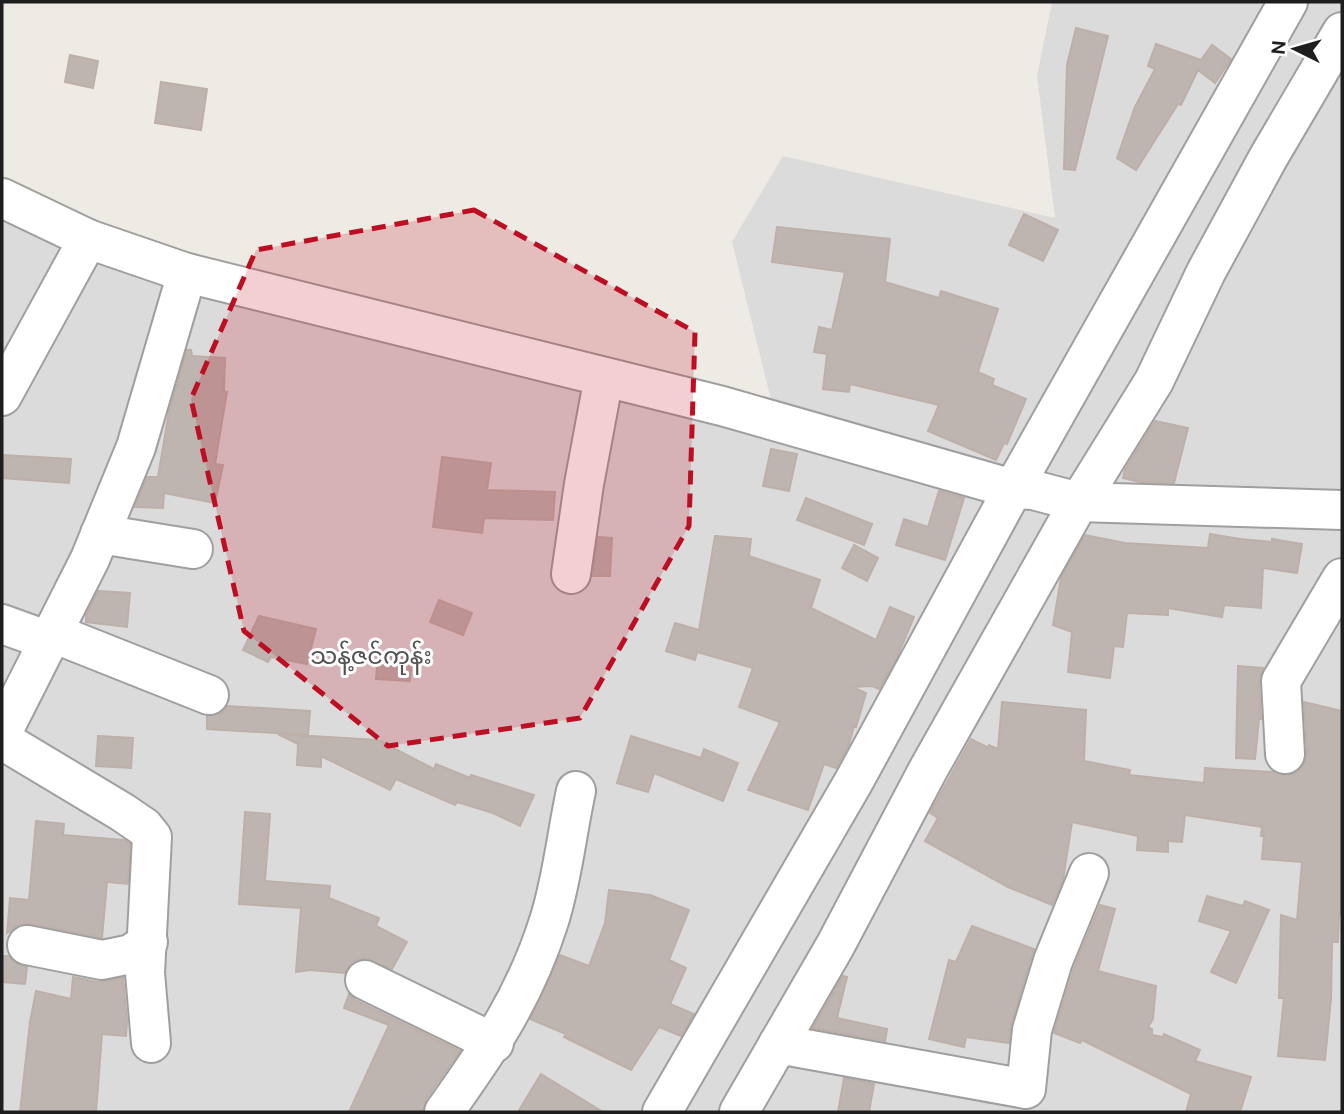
<svg xmlns="http://www.w3.org/2000/svg" width="1344" height="1114" font-family="'DM Sans','Noto Sans Myanmar',sans-serif">
<rect width="100%" height="100%" fill="#eeeae4"/>
<path fill="#dcdbdb" d="M1052 2H1342V1112H2V200L781 440 732 242 783 156 1055 218 1037 76Z"/>
<g fill="#beb5b1" stroke="#beafa8" stroke-width="2">
<path d="M1076 28 1108 36 1075 170 1064 169 1067 65Z"/>
<path d="M1156 44 1201 60 1212 45 1231 59 1215 83 1198 70 1181 105 1178 104 1136 170 1117 158 1135 107 1155 69 1148 66Z"/>
<path d="M70 55 98 61 93 88 65 82Z"/>
<path d="M161 82 207 89 201 130 155 123Z"/>
<path d="M1024 214 1058 230 1043 261 1009 245Z"/>
<path d="M777 227 890 239 885 282 939 298 941 291 998 309 978 372 994 379 992 385 1026 399 1007 444 1004 443 996 460 928 431 939 405 850 384 849 392 823 389 827 354 814 352 819 327 832 330 845 272 772 262Z"/>
<path d="M187 350H191L192 356 225 358 224 391 227 392 215 464 223 465 215 503 164 493 163 508 135 507 147 477H158L169 412Z"/>
<path d="M1155 421 1188 428 1174 483 1140 482 1123 478 1125 470Z"/>
<path d="M771 449 797 454 789 491 763 486Z"/>
<path d="M2 455 71 459 69 483 2 478Z"/>
<path d="M442 457 491 463 487 490 555 492 553 520 484 518 482 533 433 527Z"/>
<path d="M939 491 964 498 945 560 896 545 904 519 928 527Z"/>
<path d="M806 498 872 524 864 545 797 520Z"/>
<path d="M1210 534 1240 539 1272 542V539L1302 544 1297 573 1263 568 1261 608 1224 605 1222 617 1168 608V615L1127 613 1123 647 1114 646 1110 678 1068 672 1072 632 1053 625 1061 578 1085 535 1125 543 1208 548Z"/>
<path d="M715 536 751 539 749 556 820 580 811 608 876 640 890 607 914 617 897 657 879 689 872 686 852 687 866 693 856 727 854 726 849 744 836 768 824 764 808 810 748 790 780 722 739 707 753 668 697 652 695 660 666 651 675 623 699 630Z"/>
<path d="M598 537 612 538 610 576H593Z"/>
<path d="M854 545 878 558 867 581 842 568Z"/>
<path d="M98 591 130 593 127 627 86 622V615Z"/>
<path d="M439 600 472 613 463 635 430 622Z"/>
<path d="M259 616 316 629 307 664 271 657 268 662 243 650Z"/>
<path d="M378 654 412 656 410 681 376 679Z"/>
<path d="M1238 666 1263 668 1259 682 1261 719H1259L1255 759 1236 758Z"/>
<path d="M1002 702 1086 710 1084 761 1130 770 1129 775 1204 783 1205 768 1274 772 1286 776 1296 773 1304 764 1307 753 1304 702 1342 711V914H1339L1338 942H1332L1331 999 1325 1060 1278 1056 1284 998H1279L1281 915 1297 920 1302 862 1262 859 1264 836H1261L1262 827 1185 815 1182 842 1168 841V852L1137 850 1138 836 1072 822 1063 880 1052 905 1008 887 925 841 938 818 930 813 971 739 989 748V745L998 749Z"/>
<path d="M227 706 310 711 308 735 207 729V716L222 713Z"/>
<path d="M278 734 378 740 434 769 436 764 470 778 471 775 534 795 520 826 493 813 457 802 455 805 396 779 390 790 321 756V767L297 765 298 744Z"/>
<path d="M98 736 133 738 131 768 96 766Z"/>
<path d="M631 736 701 758 704 749 738 763 723 801 654 773 648 792 617 783Z"/>
<path d="M245 812 270 814 265 881 330 886 329 898 379 918 376 926 407 942 392 969 364 958 352 962 345 973 310 970 296 972 301 908 239 904Z"/>
<path d="M36 821 64 824 63 835 124 840 130 844 128 884 107 882 102 938 31 924 19 925 7 933 10 898 29 900Z"/>
<path d="M609 890 650 895 689 910 669 960 686 968 670 1004 694 1014 681 1036 659 1027 631 1070 564 1037 566 1034 530 1019 560 955 589 966 605 923Z"/>
<path d="M1207 896 1243 906 1245 901 1269 910 1236 983 1211 972 1231 931 1199 921Z"/>
<path d="M1100 905 1115 909 1098 971 1156 986 1153 1019 1148 1027 1152 1029V1035L1163 1037 1164 1034 1200 1050 1195 1061 1251 1077 1240 1112H1186L1191 1094 1082 1040 1080 1043 1054 1033 1074 968Z"/>
<path d="M972 926 1034 949 1011 1024 1009 1043 966 1037 964 1047 929 1039 949 960 956 962Z"/>
<path d="M2 956H9L13 962 27 967 25 984 2 982Z"/>
<path d="M843 976 847 977 837 1018 887 1029 885 1041 813 1028Z"/>
<path d="M73 977 98 982 123 978 127 1022 126 1036 102 1034 96 1112H20L30 1022 36 991 71 999Z"/>
<path d="M349 994 355 1000 460 1051 426 1099 423 1112H349L389 1025 344 1008Z"/>
<path d="M541 1074 603 1112H518Z"/>
<path d="M844 1078 874 1084 869 1112H838Z"/>
</g>
<g fill="none" stroke-linecap="round" stroke-linejoin="round">
<defs>
<g id="minor">
<path d="M2 198 88 239 187 273 722 406 1013 489 1033 490 1079 502 1342 510"/>
<path d="M2 396 88 239"/>
<path d="M100 534 193 549"/>
<path d="M571 574 584 484 604 377"/>
<path d="M2 624 49 641"/>
<path d="M53 633 209 695"/>
<path d="M2 733 90 559 136 447 187 273"/>
<path d="M2 740 122 812 144 827 152 837 145 973 151 1043"/>
<path d="M1285 754 1281 681 1342 578"/>
<path d="M27 945 102 960 131 954 148 942"/>
<path d="M365 980 494 1043"/>
<path d="M778 1044 1026 1089 1032 1030 1053 961 1089 873"/>
<path d="M444 1112C489 1049 525 997 549 921 562 881 567 832 576 791"/>
<path d="M662 1112 854 781 1013 489 1288 2"/>
<path d="M739 1112 835 946 929 768 1079 502 1154 381 1206 272 1268 158 1342 32"/>
</g>
</defs>
<use href="#minor" stroke="#9f9f9f" stroke-width="42"/>
<use href="#minor" stroke="#fff" stroke-width="38"/>
</g>
<path fill="#bd0f23" fill-opacity="0.2" stroke="#bd0f23" stroke-width="5" stroke-dasharray="14 9" stroke-linejoin="round" d="M474 210 695 332 689 526 580 718 388 746 244 631 191 399 256 250Z"/>
<g text-anchor="middle" stroke-width="6" stroke-linejoin="round" paint-order="stroke">
<g font-size="24" fill="#515151" stroke="#fff">
<text x="371" y="664">သန့်ဇင်ကုန်း</text>
</g>
</g>
<rect width="1344" height="1114" fill="none" stroke="#1e1e1e" stroke-width="7"/>
<g transform="translate(1295 49) rotate(275)" stroke="#ffffff" stroke-width="5" paint-order="stroke">
<path d="M0-5L12 26L0 18L-12 26Z" fill="#1e1e1e"/>
<text y="-10" font-size="19" font-weight="bold" text-anchor="middle" fill="#1e1e1e">N</text>
</g>
</svg>
